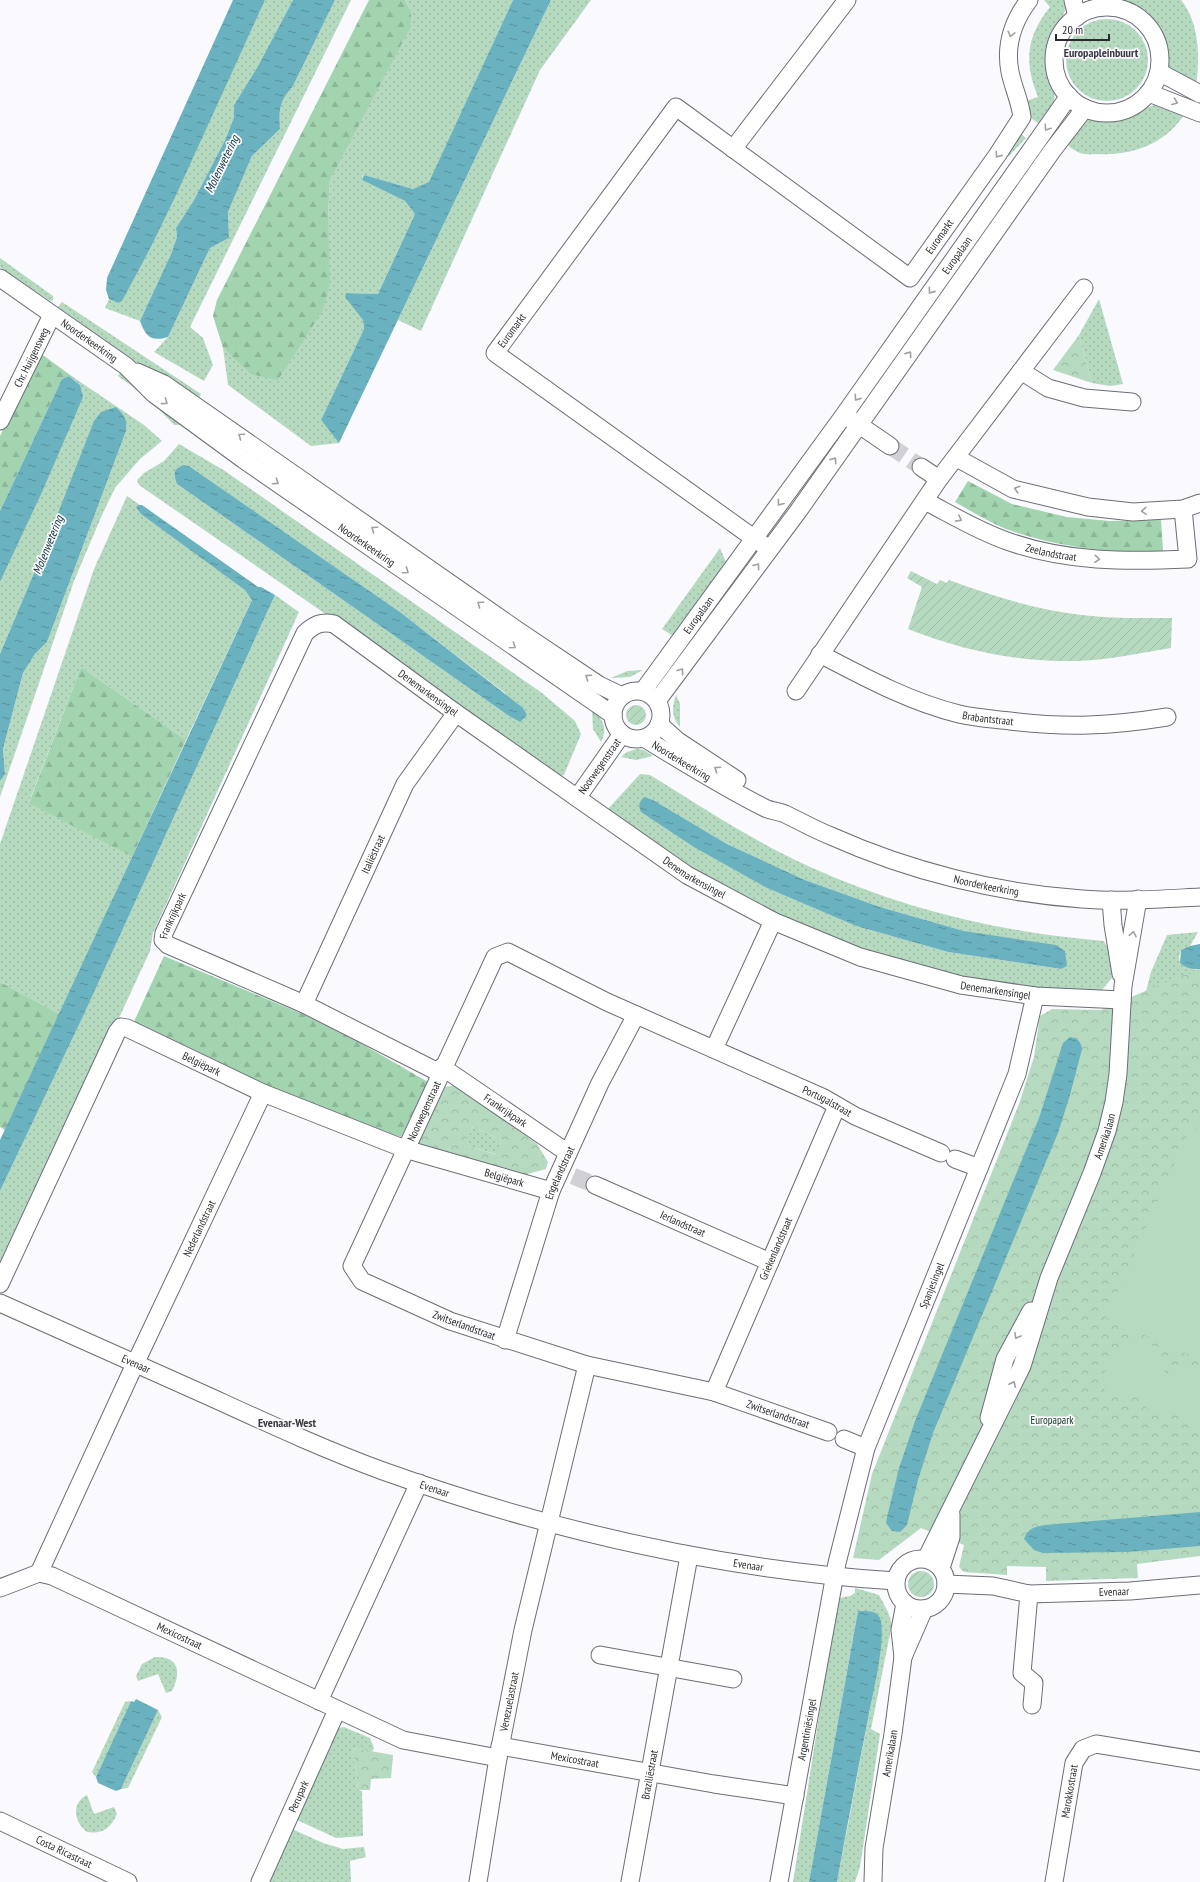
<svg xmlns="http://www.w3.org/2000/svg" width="1200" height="1882" font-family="'PT Sans Narrow',sans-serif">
<defs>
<pattern id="grass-dots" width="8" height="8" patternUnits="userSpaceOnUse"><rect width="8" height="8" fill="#b6dabf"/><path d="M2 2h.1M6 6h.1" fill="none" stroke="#9dbba4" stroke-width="1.8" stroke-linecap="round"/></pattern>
<pattern id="forest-firs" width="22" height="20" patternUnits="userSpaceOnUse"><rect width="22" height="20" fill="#a2d4af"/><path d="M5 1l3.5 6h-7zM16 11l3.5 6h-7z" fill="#8cb697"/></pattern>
<pattern id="park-crowns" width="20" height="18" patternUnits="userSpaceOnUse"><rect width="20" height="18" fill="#b6dabf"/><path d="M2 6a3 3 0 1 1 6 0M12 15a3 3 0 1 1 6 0" fill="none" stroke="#9dbba4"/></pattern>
<pattern id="garden-furrows" width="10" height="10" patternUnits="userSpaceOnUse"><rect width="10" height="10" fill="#b6dabf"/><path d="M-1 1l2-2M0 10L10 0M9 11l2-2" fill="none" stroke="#9dbba4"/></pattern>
<pattern id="water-ripples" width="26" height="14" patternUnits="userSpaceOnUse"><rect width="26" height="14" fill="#6bb2c0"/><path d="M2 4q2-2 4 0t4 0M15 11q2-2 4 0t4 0" fill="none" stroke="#58919c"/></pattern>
</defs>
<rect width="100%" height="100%" fill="#f9f9fe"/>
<g fill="url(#grass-dots)" fill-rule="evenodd">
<path d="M265 0H293L258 66 234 105V117L226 138 194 200 176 228 177 237 171 254 140 321 105 308 109 299 118 303 151 247Z"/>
<path d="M335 0H351L190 327 203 338 213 365 204 381 154 352 168 337 210 248 229 238 228 212 252 156 280 129C279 109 279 102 293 86Z"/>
<path d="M405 0H513L429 183 413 189 363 175 362 180 405 201 415 214 378 294 347 293 363 320 364 329 321 420 339 443 311 446 228 385 223 348 250 374 328 216 330 180 411 12Z"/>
<path d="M551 0H591L540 70 421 331 398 320Z"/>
<path d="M1044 0H1066C1066 21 1054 25 1049 42 1047 53 1047 66 1050 76 1052 84 1056 92 1054 101 1052 109 1046 118 1042 126L1028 116 1026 101 1038 97C1024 62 1026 37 1050 7Z"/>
<path d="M1118 0H1181C1200 23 1200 59 1196 87 1189 82 1175 77 1171 69 1166 61 1166 52 1164 43 1157 19 1139 9 1118 0Z"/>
<circle cx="1107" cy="60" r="41"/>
<path d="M1157 104 1185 113C1167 143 1133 156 1098 154 1092 154 1086 155 1080 153 1074 151 1069 146 1065 143L1081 123 1087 120H1113Z"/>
<path d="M1020 133 1026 138 1008 157 1005 154Z"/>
<path d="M0 258 53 296V300L50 301 0 267Z"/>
<path d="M1099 299 1123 384 1110 386 1092 383 1079 335Z"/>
<path d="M62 302 201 394 198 400 135 361 58 307Z"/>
<path d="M120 373 183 421 180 425H174L148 398 118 376Z"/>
<path d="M73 377 144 425 162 441 140 459 115 488 102 515 74 581 0 797V781L5 774 3 749 23 673 35 654 47 642 126 431 127 424 42 554 0 654V582L14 551 80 385 73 379Z"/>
<path d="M179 444 225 471 542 693 575 721 581 734 564 775 560 776 139 485 137 480 144 473 164 461ZM183 465 189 466 400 612 505 693 520 722 509 716 177 484 174 477 178 467Z"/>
<path d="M127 496 258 587 186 740 81 667 29 802 132 857 60 1014 0 982V844L94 569Z"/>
<path d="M720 548 726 562 675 637 662 629Z"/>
<path d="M738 572 741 574 677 666 670 661Z"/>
<path d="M275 595 299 612 153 933 150 951 0 1275V1191L86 1010Z"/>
<path d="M643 670 630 677 611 678 627 671Z"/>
<path d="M676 695 680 704V727C671 718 672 705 676 695Z"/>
<path d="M592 710C603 718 608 729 601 742L593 729Z"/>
<path d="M637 749 644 750 653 756 636 760 621 757 627 752Z"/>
<path d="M640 774 650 775C702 807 753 841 808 866 876 897 949 919 1023 931 1050 936 1077 938 1104 941L1109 951 1112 978 1102 990 1016 988 931 969 858 949 752 905 677 859 607 810ZM653 800 727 844 805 880 880 907 964 931 1066 966 1061 969 948 952 856 926 767 888Z"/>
<path d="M1198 932 1190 946 1181 950 1179 956 1180 963 1195 970 1200 969V991L1145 995 1151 972 1167 935Z"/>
<path d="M473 1127 502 1140 496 1154 463 1145Z"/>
<path d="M855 1588 879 1595 888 1612 892 1624 871 1729 880 1734 860 1867 855 1882H837L876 1678 882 1630 858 1611 809 1882H793L825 1679 840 1598 850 1596 855 1593Z"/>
<path d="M155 1657C180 1656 181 1673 172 1691L166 1693 158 1674 138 1681 136 1676 142 1664Z"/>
<path d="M131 1701 96 1777 92 1772 125 1702Z"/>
<path d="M158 1710 162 1717 128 1788 121 1789Z"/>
<path d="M344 1727 370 1738 374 1748 372 1752 353 1748 358 1790 362 1791 363 1836 336 1838 297 1820 295 1814 339 1728Z"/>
<path d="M87 1795 94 1814 114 1807 117 1814C110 1829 103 1834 87 1832 74 1822 71 1803 87 1795Z"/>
<path d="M292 1829 323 1843 343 1849 364 1847 366 1857 350 1861 351 1882H267Z"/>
</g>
<g fill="url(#forest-firs)">
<path d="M369 0H405L411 12 410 28 330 180 328 216 330 284 323 310 278 380 250 374 223 348 213 316 217 300Z"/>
<path d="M40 353 73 377V379L69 376 62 379 0 511V436Z"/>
<path d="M968 481 1012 504 1067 517 1110 521 1161 520 1163 551C1113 555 1053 546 1006 529 989 522 971 511 955 502Z"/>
<path d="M81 667 186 740 132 857 29 803Z"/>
<path d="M164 956 329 1025 428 1082 401 1137 257 1084 132 1026Z"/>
<path d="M0 982 60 1014 5 1130 0 1127Z"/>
</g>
<g fill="url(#park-crowns)" fill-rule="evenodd">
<path d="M1079 335 1092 383 1053 370Z"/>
<path d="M1200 972V1556L1137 1564 1138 1578 1046 1581V1567L1007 1566V1575L964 1572 959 1567 964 1545 921 1528 879 1560 853 1558 872 1474 1019 1104 1034 1057 1040 1016 1052 1009 1101 1010 1180 976Z"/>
<path d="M456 1085 537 1144 548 1162 546 1169 524 1175 418 1144 445 1087ZM473 1127 502 1140 495 1154 464 1145Z"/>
<path d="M353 1748 393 1755 391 1778 371 1779 370 1790H358Z"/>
</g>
<g fill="url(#garden-furrows)">
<path d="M911 571 937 584 940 580 947 583 949 580C993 596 1036 610 1082 615 1112 619 1142 618 1172 618L1171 648C1140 653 1109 660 1078 661 1017 662 964 651 908 629L922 587 907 578Z"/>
<circle cx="636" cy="715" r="10"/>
<circle cx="921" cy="1584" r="13"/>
</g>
<g fill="#b6dabf">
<path d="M1191 1126 1200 1130V1360L1106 1318Z"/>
<path d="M1137 1340C1159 1344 1158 1352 1165 1372L1170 1375C1181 1373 1189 1366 1200 1365V1429C1186 1425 1180 1423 1174 1409L1162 1412 1147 1409 1140 1398V1383L1127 1396 1113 1397 1102 1387C1103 1362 1119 1356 1137 1340Z"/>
</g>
<g fill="url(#water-ripples)">
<path d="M233 0H265L177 193 151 247 122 301 118 303 109 299 106 290 107 278Z"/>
<path d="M293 0H335L293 86C279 102 279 109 280 129L252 156 228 212 229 238 210 248 168 337C151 342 146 337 140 321L171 254 177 237 176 228 194 200 226 138 234 117V105L258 66Z"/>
<path d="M513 0H551L339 443 321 420 364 329 363 320 345 297 346 293 378 294 415 214 405 201 362 180 364 175 413 189 429 182Z"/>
<path d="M69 376 80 385 83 397 42 492 0 582V511L62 379Z"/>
<path d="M116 407C124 415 128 420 126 431L47 642 35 654 23 673 3 749 5 774 0 781V654L42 554 94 421 101 412Z"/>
<path d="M183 465 189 466 400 612 523 708 527 715 520 722 509 716 177 484C173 475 173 469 183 465Z"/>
<path d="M139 505H142L258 587H261L275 595 86 1010 0 1191V1140L252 600 245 590 141 514 136 507Z"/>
<path d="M644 797 653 800 727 844 805 880 880 907 964 931 1056 945 1065 951 1067 966 1061 969 948 952 856 926 767 888 694 847 641 812C638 805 639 802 644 797Z"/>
<path d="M1200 944V969C1192 970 1186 968 1180 963L1181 950 1190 946Z"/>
<path d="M1070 1037C1077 1038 1081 1041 1082 1049L1070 1095 1058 1133 933 1433 918 1480 907 1525 900 1532 892 1531 886 1523 887 1517 899 1468 915 1421 1039 1118 1063 1043Z"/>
<path d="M1200 1512V1546L1128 1552 1043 1553 1034 1550 1024 1539C1028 1528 1034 1527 1045 1525Z"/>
<path d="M858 1611C865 1611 877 1610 880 1618 887 1635 873 1694 869 1714 858 1770 847 1826 837 1882H809Z"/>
<path d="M136 1699 158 1710 121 1789 116 1791 98 1783 96 1777 131 1701 134 1702Z"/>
</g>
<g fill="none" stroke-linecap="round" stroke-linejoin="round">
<g stroke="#d0d0d5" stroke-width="17" stroke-dasharray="17 8" stroke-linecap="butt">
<path d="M890 446 921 467"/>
<path d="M573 1176 595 1185"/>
</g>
<defs>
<g id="minor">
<path d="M1073 0 1077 17"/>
<circle cx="1107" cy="60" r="53"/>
<path d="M1159 72 1200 94"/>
<path d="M1149 93 1200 113"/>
<path d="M733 149 847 0"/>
<path id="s1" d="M0 278 126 366 154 394 244 460 613 715"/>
<path d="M1021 371 1048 388 1084 398 1132 402"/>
<path d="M137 372 164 384 517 630 599 685 622 696"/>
<path d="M849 418 890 446"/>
<path id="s2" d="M0 421 52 315"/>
<path d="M957 458 1013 489 1088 507 1133 512 1183 509 1200 503"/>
<path d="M921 467 939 479"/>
<path id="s3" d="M925 501C952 515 978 531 1007 541 1065 562 1127 562 1188 559L1183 509"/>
<path id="s4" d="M769 549 495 353 676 107 910 278 998 154 1022 117C1020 101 1013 87 1010 72 1005 46 1013 21 1029 0"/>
<path id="s5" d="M820 654C864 677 910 702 959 714 976 718 993 719 1010 721 1067 728 1111 726 1167 717"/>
<path id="s6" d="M643 691 844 415 1069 96"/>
<path d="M796 691 939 479 1084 288"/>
<circle cx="637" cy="715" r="24"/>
<path d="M657 701 799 510 1052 151 1085 108"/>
<path d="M659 724 678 741 737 780"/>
<path id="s7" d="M644 738C683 762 723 787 765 808 771 811 778 811 785 814 800 821 815 830 831 836 909 871 997 893 1082 899 1121 902 1161 899 1200 897"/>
<path id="s8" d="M577 798 622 734"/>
<path d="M1111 900 1113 925 1121 974"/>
<path id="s9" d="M304 1004 405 784 456 713"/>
<path d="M714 1049 773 921"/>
<path id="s10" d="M442 1067 568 1153"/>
<path id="s11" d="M440 1073 304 1004 168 945 163 940 164 933 305 633C315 624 322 621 334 624L456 713 687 875 773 921 860 957 961 985 1035 996 1122 1000"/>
<path d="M955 1159 979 1168"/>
<path id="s12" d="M595 1185 770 1262"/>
<path id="s13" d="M0 1284 117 1032 121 1027 127 1028 263 1093 405 1149 551 1191"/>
<path id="s14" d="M0 1303C69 1334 139 1365 208 1396 265 1422 323 1449 383 1471 548 1530 721 1570 896 1581"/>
<path id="s15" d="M505 1340 551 1191 600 1083 636 1015"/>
<path id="s16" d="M714 1392 837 1106"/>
<path d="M989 1418 1005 1359 1031 1311"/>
<path id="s17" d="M828 1432 714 1392 587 1365 450 1321 362 1281 352 1266 495 957 508 952 607 1002 824 1098 855 1116 941 1153"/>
<path d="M844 1439 866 1448"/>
<path id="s18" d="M926 1559 1022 1366 1049 1278 1092 1173 1107 1131 1114 1102 1118 1074 1123 986 1138 899"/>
<circle cx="921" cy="1584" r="25"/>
<path d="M941 1568 951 1537V1514"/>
<path id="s19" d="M39 1573 135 1364 263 1093"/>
<path id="s20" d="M946 1584 993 1586 1029 1594 1130 1591 1200 1585"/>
<path id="s21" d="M0 1588 39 1573 52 1576 403 1740 498 1758"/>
<path d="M1029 1594 1022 1673 1034 1683 1032 1705"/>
<path d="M600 1655 733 1679"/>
<path d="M903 1657 924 1609"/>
<path d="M319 1701 419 1483"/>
<path id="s22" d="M500 1746 714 1784 795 1796"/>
<path id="s23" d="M0 1821 128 1882"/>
<path id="s24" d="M260 1882 337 1710"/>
<path id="s25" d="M478 1882 498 1758 523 1630 587 1365"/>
<path id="s26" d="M630 1882 689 1556"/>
<path id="s27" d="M779 1882 837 1563 866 1448 1017 1074 1035 996"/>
<path id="s28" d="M873 1882 874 1848 893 1734 903 1657 900 1630 905 1603"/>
<path id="s29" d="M1054 1882 1074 1763 1083 1749 1096 1744 1200 1761"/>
</g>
</defs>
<use href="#minor" stroke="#6c6e77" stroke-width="19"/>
<use href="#minor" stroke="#fff" stroke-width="17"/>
</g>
<defs><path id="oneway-chevron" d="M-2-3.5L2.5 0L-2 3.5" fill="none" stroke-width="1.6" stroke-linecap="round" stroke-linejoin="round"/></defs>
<g stroke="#9fa0a1">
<use href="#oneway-chevron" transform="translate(1011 34) rotate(104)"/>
<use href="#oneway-chevron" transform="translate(1175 102) rotate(21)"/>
<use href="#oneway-chevron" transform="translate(1047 128) rotate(124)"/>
<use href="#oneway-chevron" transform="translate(998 155) rotate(125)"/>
<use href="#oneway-chevron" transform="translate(931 291) rotate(125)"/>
<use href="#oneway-chevron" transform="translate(909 354) rotate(-55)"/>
<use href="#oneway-chevron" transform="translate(857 398) rotate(125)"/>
<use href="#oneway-chevron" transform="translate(165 402) rotate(37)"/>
<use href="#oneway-chevron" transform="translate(241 436) rotate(-145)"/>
<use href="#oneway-chevron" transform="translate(834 460) rotate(-55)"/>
<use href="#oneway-chevron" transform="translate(276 482) rotate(34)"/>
<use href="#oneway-chevron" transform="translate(1017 489) rotate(-163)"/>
<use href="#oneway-chevron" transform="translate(780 503) rotate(126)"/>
<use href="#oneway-chevron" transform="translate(1144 511) rotate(177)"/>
<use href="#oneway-chevron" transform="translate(959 519) rotate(28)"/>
<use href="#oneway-chevron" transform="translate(374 529) rotate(-145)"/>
<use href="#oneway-chevron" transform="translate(1097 559) rotate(5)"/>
<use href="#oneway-chevron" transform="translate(757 566) rotate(-54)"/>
<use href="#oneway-chevron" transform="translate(406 571) rotate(35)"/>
<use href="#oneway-chevron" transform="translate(480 604) rotate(-145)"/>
<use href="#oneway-chevron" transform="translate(513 646) rotate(35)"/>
<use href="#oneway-chevron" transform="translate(681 671) rotate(-54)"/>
<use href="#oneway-chevron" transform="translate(588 677) rotate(-146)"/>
<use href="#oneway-chevron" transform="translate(717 769) rotate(-146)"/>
<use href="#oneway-chevron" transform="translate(1133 934) rotate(-79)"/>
<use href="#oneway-chevron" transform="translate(1017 1336) rotate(119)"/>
<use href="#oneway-chevron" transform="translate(1013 1384) rotate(-65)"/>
</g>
<g text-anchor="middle" stroke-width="3.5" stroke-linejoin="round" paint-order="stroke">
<g font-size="11" fill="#2a2b2f" stroke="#f9f9fe">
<text dy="4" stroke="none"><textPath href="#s4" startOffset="983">Euromarkt</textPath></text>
<text dy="4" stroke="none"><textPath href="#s6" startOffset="537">Europalaan</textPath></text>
<text dy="4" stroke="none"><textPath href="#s4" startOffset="365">Euromarkt</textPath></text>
<text dy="4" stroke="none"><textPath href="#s1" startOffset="109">Noorderkeerkring</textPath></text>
<text dy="4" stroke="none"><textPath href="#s2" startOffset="71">Chr. Huijgensweg</textPath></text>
<text dy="4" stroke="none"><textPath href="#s1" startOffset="454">Noorderkeerkring</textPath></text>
<text dy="4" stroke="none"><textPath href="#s3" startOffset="137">Zeelandstraat</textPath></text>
<text dy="4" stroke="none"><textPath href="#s6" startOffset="94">Europalaan</textPath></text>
<text dy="4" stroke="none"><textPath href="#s11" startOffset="795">Denemarkensingel</textPath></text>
<text dy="4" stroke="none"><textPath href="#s5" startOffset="181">Brabantstraat</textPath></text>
<text dy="4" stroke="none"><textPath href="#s7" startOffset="44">Noorderkeerkring</textPath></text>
<text dy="4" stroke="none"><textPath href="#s8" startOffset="39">Noorwegenstraat</textPath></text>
<text dy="4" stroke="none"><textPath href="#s9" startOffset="165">Italiëstraat</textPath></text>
<text dy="4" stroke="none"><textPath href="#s11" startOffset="1119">Denemarkensingel</textPath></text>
<text dy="4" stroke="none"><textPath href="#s7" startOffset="375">Noorderkeerkring</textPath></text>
<text dy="4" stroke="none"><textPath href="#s11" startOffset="334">Frankrijkpark</textPath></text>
<text dy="4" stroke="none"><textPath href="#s11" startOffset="1443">Denemarkensingel</textPath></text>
<text dy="4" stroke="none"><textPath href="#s13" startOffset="373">Belgiëpark</textPath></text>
<text dy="4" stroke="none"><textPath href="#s17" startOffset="1216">Portugalstraat</textPath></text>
<text dy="4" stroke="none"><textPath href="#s10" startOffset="77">Frankrijkpark</textPath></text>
<text dy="4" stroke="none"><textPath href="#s17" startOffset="680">Noorwegenstraat</textPath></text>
<text dy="4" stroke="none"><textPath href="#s18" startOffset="460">Amerikalaan</textPath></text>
<text dy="4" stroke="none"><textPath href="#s15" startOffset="176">Engelandstraat</textPath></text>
<text dy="4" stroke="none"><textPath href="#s13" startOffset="697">Belgiëpark</textPath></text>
<text dy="4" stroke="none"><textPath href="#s12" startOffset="96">Ierlandstraat</textPath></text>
<text dy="4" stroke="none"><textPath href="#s19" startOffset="380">Nederlandstraat</textPath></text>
<text dy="4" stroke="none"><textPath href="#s16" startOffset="156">Griekenlandstraat</textPath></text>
<text dy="4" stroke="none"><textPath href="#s27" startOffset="618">Spanjesingel</textPath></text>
<text transform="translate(464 1325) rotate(20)" y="4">Zwitserlandstraat</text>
<text dy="4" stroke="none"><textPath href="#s14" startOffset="149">Evenaar</textPath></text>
<text transform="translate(778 1414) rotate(19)" y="4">Zwitserlandstraat</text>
<text dy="4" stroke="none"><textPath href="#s14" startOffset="473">Evenaar</textPath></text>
<text dy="4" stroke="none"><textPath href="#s14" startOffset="796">Evenaar</textPath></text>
<text dy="4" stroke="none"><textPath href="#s20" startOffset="169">Evenaar</textPath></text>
<text dy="4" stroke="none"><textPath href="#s21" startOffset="196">Mexicostraat</textPath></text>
<text dy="4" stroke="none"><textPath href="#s25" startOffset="183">Venezuelastraat</textPath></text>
<text dy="4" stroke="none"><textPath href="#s27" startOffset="155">Argentiniësingel</textPath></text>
<text dy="4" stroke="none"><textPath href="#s28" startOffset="130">Amerikalaan</textPath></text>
<text dy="4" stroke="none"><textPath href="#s22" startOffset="76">Mexicostraat</textPath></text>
<text dy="4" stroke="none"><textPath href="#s26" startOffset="109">Braziliëstraat</textPath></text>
<text dy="4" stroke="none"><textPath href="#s29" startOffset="92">Marokkostraat</textPath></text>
<text dy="4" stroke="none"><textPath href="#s24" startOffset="94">Perupark</textPath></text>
<text dy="4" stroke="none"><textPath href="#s23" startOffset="71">Costa Ricastraat</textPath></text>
</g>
<g font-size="11" fill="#0c341b" stroke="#f9f9fe">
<text x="1052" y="1424">Europapark</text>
</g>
<g font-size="12" font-weight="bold" fill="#373840" stroke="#f9f9fe">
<text x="1101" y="57">Europapleinbuurt</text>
<text x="287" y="1427">Evenaar-West</text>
</g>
<g font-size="12" font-style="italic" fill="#0d3137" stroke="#f9f9fe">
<text transform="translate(222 164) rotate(-64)" y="4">Molenwetering</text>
<text transform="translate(48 545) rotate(-68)" y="4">Molenwetering</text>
</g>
</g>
<path d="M1056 34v6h53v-6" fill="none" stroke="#2a2b2f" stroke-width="2"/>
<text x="1062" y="34" font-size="12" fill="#2a2b2f" stroke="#f9f9fe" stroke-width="3" paint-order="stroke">20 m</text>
</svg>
